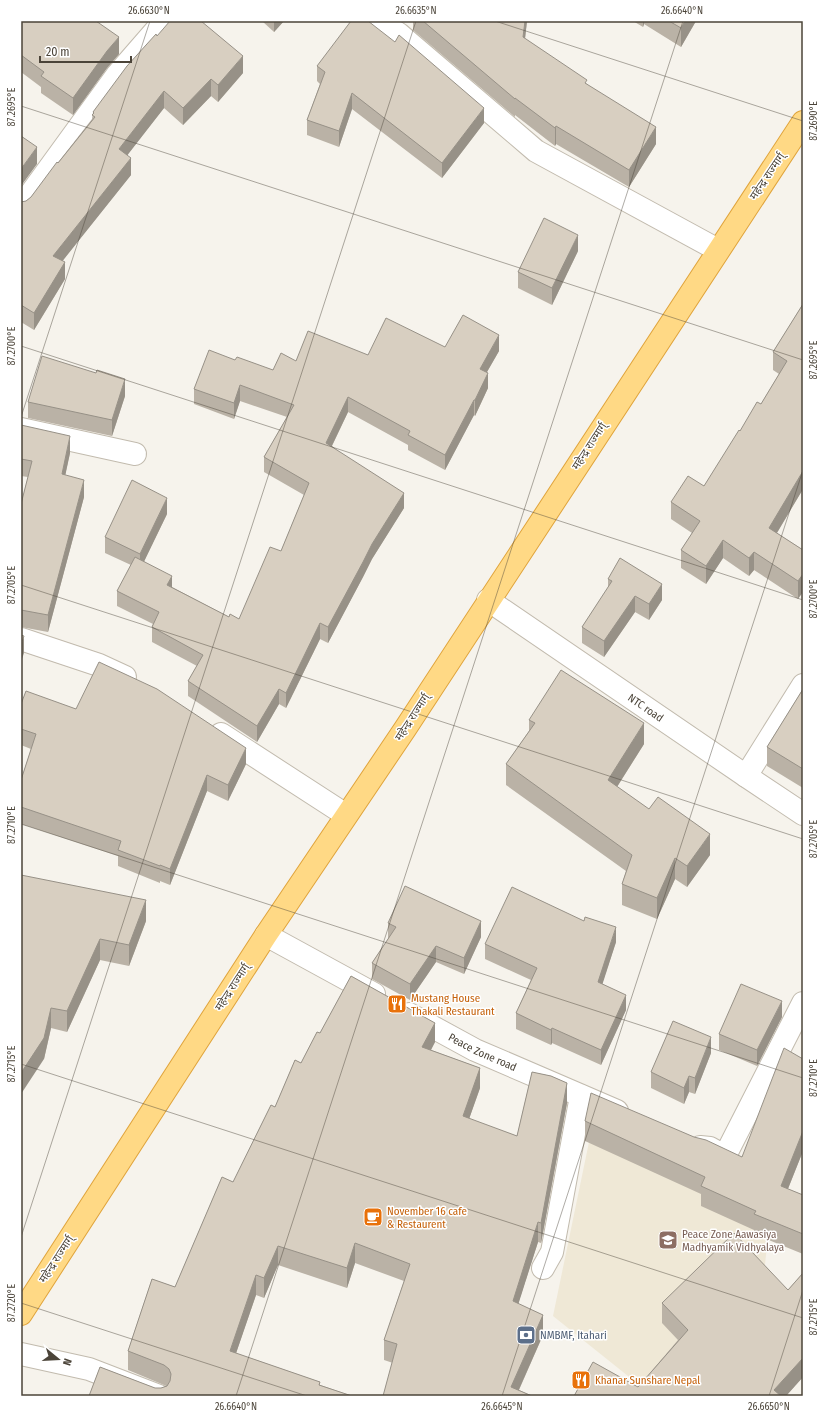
<svg xmlns="http://www.w3.org/2000/svg" width="824" height="1417" font-family="'Fira Sans Condensed','Noto Sans Devanagari',sans-serif">
<rect width="100%" height="100%" fill="#f6f3ec"/>
<path fill="#efe8d6" d="M603 1112 772 1197 763 1284 653 1396 553 1316 589 1142Z"/>
<g fill="none" stroke-linecap="round" stroke-linejoin="round">
<defs>
<g id="minor">
<path d="M379 21 399 34 536 151 718 250"/>
<path d="M21 207 117 75 164 21"/>
<path d="M21 429 135 454"/>
<path id="s1" d="M488 600 746 776 803 814"/>
<path d="M21 639 99 665 125 677"/>
<path d="M221 734 346 815"/>
<path d="M746 776 803 685"/>
<path d="M266 935 374 994"/>
<path id="s2" d="M409 1014 475 1050 617 1111"/>
<path d="M700 1147 710 1148 719 1153 727 1152 803 1003"/>
<path d="M543 1268 552 1252 581 1096"/>
<path d="M21 1354 89 1369 159 1396"/>
</g>
<path id="trunk" d="M21 1314 266 935 405 729 803 122"/>
</defs>
<use href="#minor" stroke="#c2bbae" stroke-width="24"/>
<use href="#trunk" stroke="#e0a43c" stroke-width="24"/>
<use href="#minor" stroke="#fff" stroke-width="22"/>
<use href="#trunk" stroke="#ffd985" stroke-width="22"/>
</g>
<g fill="#bab2a6">
<path d="M21 21H97L119 54 107 68 73 115 41 93V87L21 72Z"/>
<path d="M262 21H284L274 32Z"/>
<path d="M413 21H527L525 39 587 84 656 144 629 187 556 144 555 146 515 115V117L413 30Z"/>
<path d="M633 21H696L681 47 644 24 643 27Z"/>
<path d="M157 36 243 73 218 102 211 96 183 125 164 108 127 155 131 175 62 261 65 279 34 330 21 322V202L26 201 31 197 92 119 93 112Z"/>
<path d="M317 66 484 123 442 178 352 109 339 147 307 135V120L320 84 317 81Z"/>
<path d="M578 251 552 305 518 288V272Z"/>
<path d="M803 304V489L777 533 803 550 798 599 754 570 749 576 723 558 706 584 681 568V550L692 533 671 519V502L704 486 740 431 761 404 779 374 773 370V352Z"/>
<path d="M445 347 499 351 487 372 488 388 475 416 474 415 445 470 408 450V445L348 412 332 446 404 508 372 559 363 577 328 643 320 639 286 708 279 704 257 742 188 696V681L197 666 152 642V627L153 624 117 606V591L131 565 105 553V537L167 514 144 561 172 587 229 617 239 619 281 551 304 495 264 472V457L287 417 240 401 234 419 194 404V389L235 360 273 370 296 361 368 355Z"/>
<path d="M96 373 125 396 112 436 28 418V402Z"/>
<path d="M21 425 70 453 65 475 84 497 48 632 21 627V504L28 477 21 476Z"/>
<path d="M608 579 662 600 649 620 635 612 604 657 582 643V627L608 588Z"/>
<path d="M803 689V788L767 766V747Z"/>
<path d="M21 704 76 709 246 764 228 801 207 791 170 885 160 881V883L118 866V856L21 824V780L31 749 21 745Z"/>
<path d="M529 720 644 744 617 787 710 855 687 887 675 879 657 919 622 905V884L626 871 506 785V764L529 731Z"/>
<path d="M21 875 146 921 129 966 100 960 67 1032 51 1028 44 1059Z"/>
<path d="M388 923 481 937 464 974 436 962 410 1000 372 979V963L388 939Z"/>
<path d="M616 942 602 984 626 1010 601 1065 552 1043 551 1045 516 1029V1013L531 980 485 959V944Z"/>
<path d="M351 976 435 1023V1042L431 1050 480 1068V1088L469 1119 517 1136 532 1072 551 1076 567 1083V1103L541 1243 538 1242 518 1304 543 1315V1335L519 1390 532 1396H383L393 1363 384 1360V1340L404 1281 355 1263 347 1288 278 1265 264 1298 256 1295 236 1353 320 1382V1385L352 1396H89L100 1367 155 1388H161L166 1386 164 1385 128 1370V1351L152 1279 175 1287 222 1177 233 1182 271 1105 275 1107 295 1060 301 1063 317 1032 320 1033Z"/>
<path d="M782 1017 757 1066 719 1050V1034Z"/>
<path d="M711 1053 695 1094 689 1092 684 1104 651 1088V1072Z"/>
<path d="M803 1059V1151L788 1189 803 1195V1254L754 1234V1230L701 1206V1194L585 1141V1121L694 1137 742 1157Z"/>
<path d="M803 1273V1377L786 1396H574L638 1387 678 1340 662 1323V1303L788 1290Z"/>
</g>
<g fill="#979187">
<path d="M274 21H284L274 32Z"/>
<path d="M525 21H527L523 55V37Z"/>
<path d="M643 21H644V24L643 27Z"/>
<path d="M685 21H696L681 47V28Z"/>
<path d="M119 37V54L107 68 73 115V98L107 51Z"/>
<path d="M243 56V73L218 102V85Z"/>
<path d="M211 79V96L183 125V108Z"/>
<path d="M164 91V108L119 166V149Z"/>
<path d="M352 93V109L339 147V131Z"/>
<path d="M484 108V123L442 178V163Z"/>
<path d="M556 126V144L555 146V128Z"/>
<path d="M656 127V144L629 187V170Z"/>
<path d="M37 147V164L21 186V169Z"/>
<path d="M131 158V175L53 273V256Z"/>
<path d="M578 235V251L552 305V288Z"/>
<path d="M65 262V279L34 330V313Z"/>
<path d="M499 335V351L480 384V369Z"/>
<path d="M488 373V388L475 416V400Z"/>
<path d="M125 379V396L112 436V420Z"/>
<path d="M240 385V401L234 419V403Z"/>
<path d="M348 397V412L326 458V443Z"/>
<path d="M474 400V415L445 470V455Z"/>
<path d="M70 436V453L62 491V474Z"/>
<path d="M803 471V489L769 546V528Z"/>
<path d="M84 480V497L48 632V615Z"/>
<path d="M404 493V508L372 559 363 577 328 643V627L372 544Z"/>
<path d="M167 498V514L140 570V554Z"/>
<path d="M723 540V558L706 584V566Z"/>
<path d="M754 552V570L749 576V558Z"/>
<path d="M803 574V592L798 599V581Z"/>
<path d="M172 576V591L167 585Z"/>
<path d="M662 584V600L649 620V604Z"/>
<path d="M635 596V612L604 657V641Z"/>
<path d="M320 623V639L286 708V693Z"/>
<path d="M24 636V653L21 662V645Z"/>
<path d="M279 689V704L257 742V726Z"/>
<path d="M644 723V744L608 801V780Z"/>
<path d="M246 748V764L228 801V785Z"/>
<path d="M207 775V791L170 885V869Z"/>
<path d="M710 834V855L687 887V866Z"/>
<path d="M675 858V879L657 919V898Z"/>
<path d="M146 900V921L129 966V945Z"/>
<path d="M481 921V937L464 974V958Z"/>
<path d="M616 927V942L598 998V982Z"/>
<path d="M100 939V960L67 1032V1011Z"/>
<path d="M436 946V962L410 1000V984Z"/>
<path d="M626 995V1010L601 1065V1050Z"/>
<path d="M782 1001V1017L757 1066V1050Z"/>
<path d="M51 1008V1028L44 1059 21 1094V1073Z"/>
<path d="M435 1023V1042L422 1067V1047Z"/>
<path d="M552 1028V1043L551 1045V1030Z"/>
<path d="M711 1037V1053L695 1094V1078Z"/>
<path d="M480 1068V1088L463 1136V1116Z"/>
<path d="M689 1076V1092L684 1104V1088Z"/>
<path d="M567 1083V1103L541 1243V1223Z"/>
<path d="M803 1131V1151L781 1206V1186Z"/>
<path d="M538 1222V1242L513 1321V1301Z"/>
<path d="M355 1243V1263L347 1288V1268Z"/>
<path d="M278 1246V1265L264 1298V1278Z"/>
<path d="M256 1275V1295L230 1371V1351Z"/>
<path d="M543 1315V1335L516 1396 511 1387Z"/>
<path d="M803 1358V1377L786 1396H774V1390Z"/>
</g>
<g fill="#d8cfc1" stroke="#979187">
<path d="M21 21H96L119 37 107 51 73 98 41 76 44 72 21 55Z"/>
<path d="M170 21H201L243 56 218 85 211 79 183 108 164 91 119 149 131 158 53 256 65 262 34 313 21 305V202L26 201 31 197 57 162 58 163 95 117 92 115 94 113 93 112 127 66 156 34 157 36Z"/>
<path d="M351 21H368L395 42 399 35 484 108 442 163 352 93 339 131 307 120 325 72 317 66Z"/>
<path d="M423 21H525L523 37 587 80 585 83 656 127 629 170 556 126 555 128 515 98V99Z"/>
<path d="M669 21H685L681 28Z"/>
<path d="M21 136 37 147 21 169Z"/>
<path d="M544 218 578 235 552 288 518 272Z"/>
<path d="M803 304V471L769 528 803 550V574L798 581 754 552 749 558 723 540 706 566 681 550 700 521 671 502 688 476 704 486 739 430 740 431 757 402 761 404 787 361 773 352Z"/>
<path d="M463 315 499 335 480 369 488 373 475 400H474L445 455 408 435 410 431 348 397 326 443 404 493 372 544 363 562 328 627 320 623 286 693 279 689 257 726 188 681 203 655 152 627 159 612 117 591 135 557 172 576 167 585 229 617 230 614 239 619 270 547 281 551 309 483 264 457 294 405 240 385 234 403 194 389 209 350 235 360 237 357 273 370 281 353 296 361 308 331 368 355 386 318 445 347Z"/>
<path d="M42 356 96 373 97 370 125 379 112 420 28 402Z"/>
<path d="M21 425 70 436 62 474 84 480 48 615 21 610V504L32 461 21 459Z"/>
<path d="M132 480 167 498 140 554 105 537Z"/>
<path d="M620 558 662 584 649 604 635 596 604 641 582 627 612 581 608 579Z"/>
<path d="M21 635 24 636 21 645Z"/>
<path d="M99 662 157 689 246 748 228 785 207 775 170 869 160 865V866L118 850 121 841 21 807V780L36 734 21 729V704L26 691 76 709Z"/>
<path d="M561 670 644 723 608 780 649 809 658 797 710 834 687 866 675 858 657 898 622 884 632 855 506 764 535 723 529 720Z"/>
<path d="M803 689V769L767 747Z"/>
<path d="M21 875 146 900 129 945 100 939 67 1011 51 1008 44 1038 21 1073Z"/>
<path d="M405 886 481 921 464 958 436 946 410 984 372 963 396 927 388 923Z"/>
<path d="M512 887 584 921 585 917 616 927 598 982 626 995 601 1050 552 1028 551 1030 516 1013 537 968 485 944Z"/>
<path d="M351 976 435 1023 422 1047 480 1068 463 1116 517 1136 532 1072 551 1076 567 1083 541 1223 538 1222 513 1301 543 1315 511 1387 532 1396H383L397 1344 384 1340 410 1264 355 1243 347 1268 278 1246 264 1278 256 1275 230 1351 320 1382 319 1385 352 1396H89L100 1367 155 1388H161L167 1386 170 1381 171 1374 169 1369 164 1365 128 1351 152 1279 175 1287 222 1177 233 1182 271 1105 275 1107 295 1060 301 1063 317 1032 320 1033Z"/>
<path d="M741 984 782 1001 757 1050 719 1034Z"/>
<path d="M673 1021 711 1037 695 1078 689 1076 684 1088 651 1072Z"/>
<path d="M784 1048 803 1059V1131L781 1186 803 1195V1234L754 1214 756 1211 701 1186 705 1177 585 1121 591 1093 694 1137 706 1140 742 1157Z"/>
<path d="M734 1233 788 1290 803 1273V1358L774 1390 781 1396H574L593 1362 638 1387 688 1330 662 1303Z"/>
</g>
<path fill="none" stroke="#4b4439" stroke-width="1" stroke-opacity="0.45" d="M495 21 803 121M21 106 803 360M21 346 803 600M21 417 150 21M21 585 803 839M21 824 803 1078M21 1064 803 1318M21 1237 416 21M21 1303 307 1396M236 1396 683 21M502 1396 803 470M769 1396 803 1290"/>
<defs>
<symbol id="restaurant-square" viewBox="-11 -11 22 22"><rect x="-9" y="-9" width="18" height="18" rx="4" fill="#e8710a" stroke="#fff"/><path d="M-5-6h1v4h1v-4h1v4h1v-4h1v5L-1.5 .5V6h-2V.5L-5-1ZM5-6V6H3V1.5H1.5Q1.5-4 5-6Z" fill="#fff"/></symbol>
<symbol id="cafe-square" viewBox="-11 -11 22 22"><rect x="-9" y="-9" width="18" height="18" rx="4" fill="#e8710a" stroke="#fff"/><path d="M-5.5-4.5H6V0H3Q3 3.5 0 3.5H-2.5Q-5.5 3.5-5.5 0ZM3-3.2v2h1.7v-2ZM-6 4.5H4V6H-6Z" fill="#fff"/></symbol>
<symbol id="school-square" viewBox="-11 -11 22 22"><rect x="-9" y="-9" width="18" height="18" rx="4" fill="#8d6e63" stroke="#fff"/><path d="M0-5L7-2L0 1L-7-2ZM-4 1L0 2.5L4 1V4Q0 6-4 4Z" fill="#fff"/></symbol>
<symbol id="bank-square" viewBox="-11 -11 22 22"><rect x="-9" y="-9" width="18" height="18" rx="4" fill="#5c6f8a" stroke="#fff"/><path d="M-6-4H6V4H-6ZM0-2.3a2.3 2.3 0 1 0 0 4.6a2.3 2.3 0 1 0 0-4.6Z" fill="#fff"/></symbol>
</defs>
<g fill-rule="evenodd">
<use href="#restaurant-square" x="386" y="993" width="22" height="22"/>
<use href="#cafe-square" x="362" y="1206" width="22" height="22"/>
<use href="#school-square" x="657" y="1229" width="22" height="22"/>
<use href="#bank-square" x="515" y="1324" width="22" height="22"/>
<use href="#restaurant-square" x="570" y="1369" width="22" height="22"/>
</g>
<g text-anchor="middle" stroke-width="3" stroke-linejoin="round" paint-order="stroke">
<g font-size="11" fill="#4b4439" stroke="#fff">
<text transform="translate(767 176) rotate(-56)" y="4">महेन्द्र राज्मार्ग्</text>
<text transform="translate(589 446) rotate(-57)" y="4">महेन्द्र राज्मार्ग्</text>
<text dy="4" stroke="none"><textPath href="#s1" startOffset="191">NTC road</textPath></text>
<text transform="translate(412 717) rotate(-57)" y="4">महेन्द्र राज्मार्ग्</text>
<text transform="translate(232 987) rotate(-57)" y="4">महेन्द्र राज्मार्ग्</text>
<text dy="4" stroke="none"><textPath href="#s2" startOffset="83">Peace Zone road</textPath></text>
<text transform="translate(56 1259) rotate(-57)" y="4">महेन्द्र राज्मार्ग्</text>
</g>
<g font-size="11" fill="#c56008" stroke="#fff" text-anchor="start">
<text x="411" y="1002">Mustang House<tspan x="411" dy="13">Thakali Restaurant</tspan></text>
<text x="387" y="1215">November 16 cafe<tspan x="387" dy="13">&amp; Restaurent</tspan></text>
<text x="595" y="1384">Khanar Sunshare Nepal</text>
</g>
<g font-size="11" fill="#785e54" stroke="#fff" text-anchor="start">
<text x="682" y="1238">Peace Zone Aawasiya<tspan x="682" dy="13">Madhyamik Vidhyalaya</tspan></text>
</g>
<g font-size="11" fill="#4e5e75" stroke="#fff" text-anchor="start">
<text x="540" y="1339">NMBMF, Itahari</text>
</g>
</g>
<rect width="824" height="1417" fill="none" stroke="#ffffff" stroke-width="44"/>
<g transform="translate(58 1359) rotate(108)" stroke="#ffffff" stroke-width="3" paint-order="stroke">
<path d="M0-3L7 15L0 10L-7 15Z" fill="#4b4439"/>
<text y="-6" font-size="11" font-weight="bold" text-anchor="middle" fill="#4b4439">N</text>
</g>
<path d="M40 56v6h91v-6" fill="none" stroke="#4b4439" stroke-width="2"/>
<text x="46" y="56" font-size="12" fill="#4b4439" stroke="#ffffff" stroke-width="3" paint-order="stroke">20 m</text>
<rect x="22" y="22" width="780" height="1373" fill="none" stroke="#4b4439" stroke-width="1.5"/>
<g font-size="10" text-anchor="middle" fill="#4b4439">
<text x="149" y="14">26.6630°N</text>
<text x="416" y="14">26.6635°N</text>
<text x="682" y="14">26.6640°N</text>
<text transform="translate(11 107) rotate(-90)" y="4">87.2695°E</text>
<text transform="translate(813 121) rotate(-90)" y="4">87.2690°E</text>
<text transform="translate(11 346) rotate(-90)" y="4">87.2700°E</text>
<text transform="translate(813 360) rotate(-90)" y="4">87.2695°E</text>
<text transform="translate(11 585) rotate(-90)" y="4">87.2705°E</text>
<text transform="translate(813 599) rotate(-90)" y="4">87.2700°E</text>
<text transform="translate(11 825) rotate(-90)" y="4">87.2710°E</text>
<text transform="translate(813 839) rotate(-90)" y="4">87.2705°E</text>
<text transform="translate(11 1064) rotate(-90)" y="4">87.2715°E</text>
<text transform="translate(813 1078) rotate(-90)" y="4">87.2710°E</text>
<text transform="translate(11 1303) rotate(-90)" y="4">87.2720°E</text>
<text transform="translate(813 1317) rotate(-90)" y="4">87.2715°E</text>
<text x="236" y="1410">26.6640°N</text>
<text x="502" y="1410">26.6645°N</text>
<text x="769" y="1410">26.6650°N</text>
</g>
</svg>
